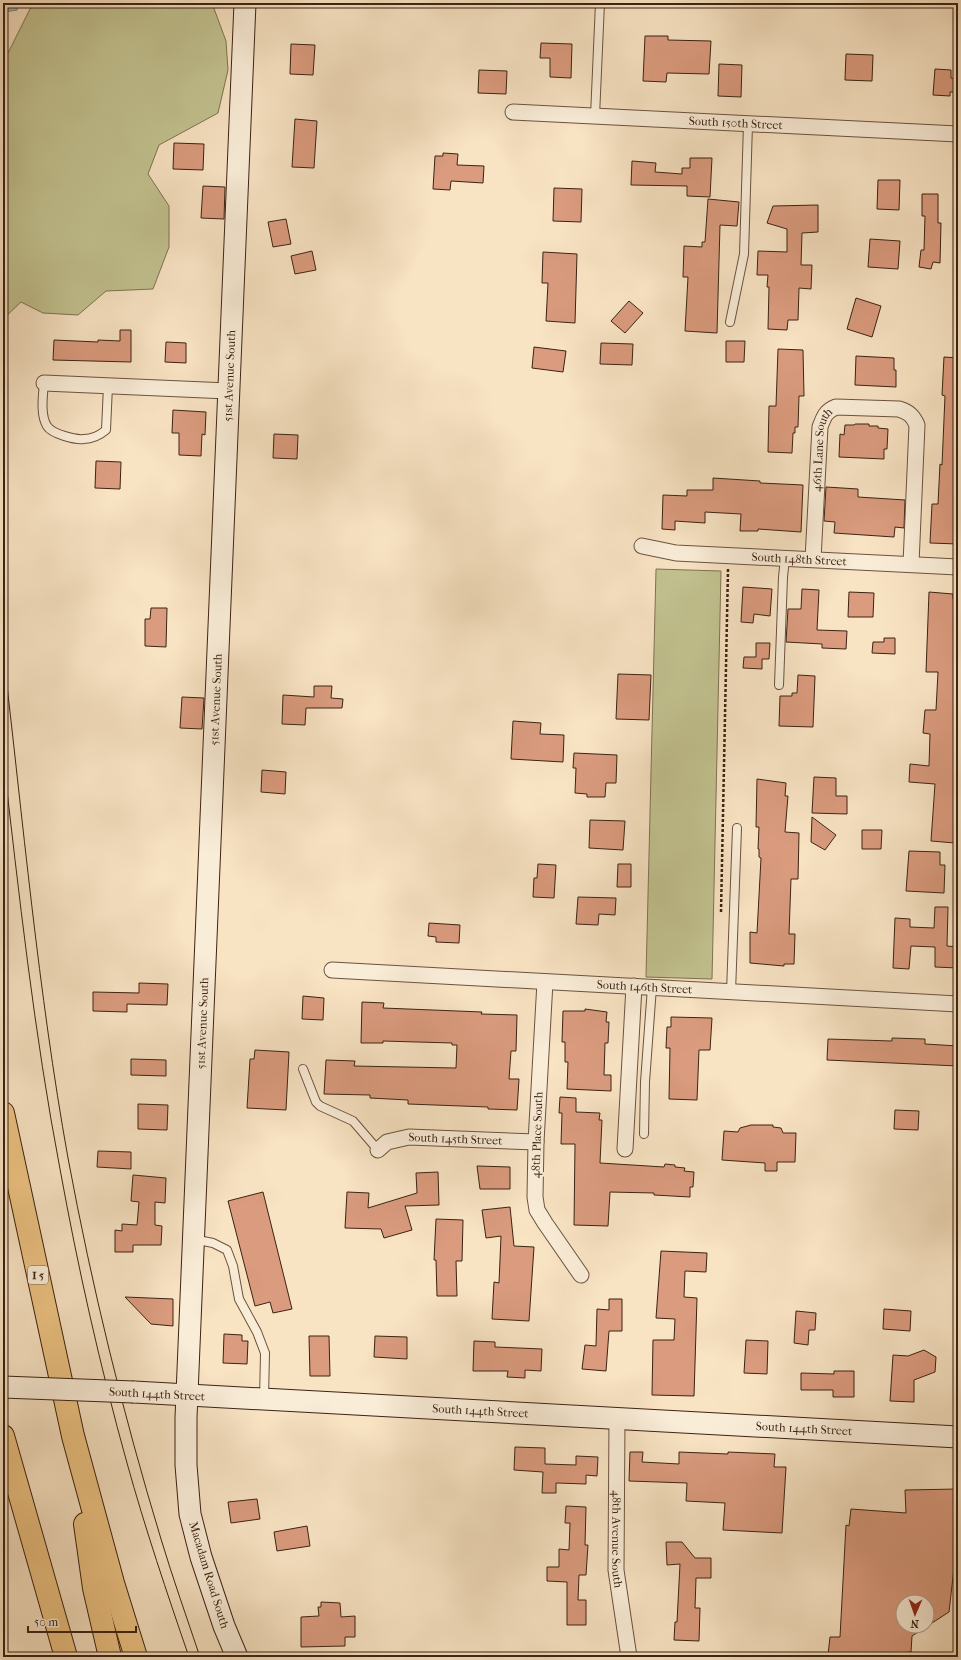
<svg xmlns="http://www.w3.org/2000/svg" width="961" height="1660" font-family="'IM FELL French Canon',serif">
<rect width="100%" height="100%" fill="#f8e3c3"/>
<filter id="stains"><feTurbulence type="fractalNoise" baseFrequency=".005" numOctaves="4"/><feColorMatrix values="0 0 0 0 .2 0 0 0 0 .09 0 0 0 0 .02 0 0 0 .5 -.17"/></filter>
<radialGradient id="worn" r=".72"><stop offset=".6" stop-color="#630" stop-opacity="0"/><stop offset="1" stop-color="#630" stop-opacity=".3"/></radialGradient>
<g fill="#c2c290" stroke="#7f7251">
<path d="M33 3H212L226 41 228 70 218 113 159 145 148 174 169 206V247L153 289 106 291 78 315 43 313 21 302 3 319V56L8 53Z"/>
<path d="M656 569 721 571 712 979 646 977Z"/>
</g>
<path fill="#a0bdbb" stroke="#787f77" d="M3 3H19L17 10 4 12H3Z"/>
<g fill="#da9b7e" stroke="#3c2312" fill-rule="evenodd">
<path d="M645 36H668V40L711 41 709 74 667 73 666 82 643 81Z"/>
<path d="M541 43 572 44 571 78 550 77V58H540Z"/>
<path d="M291 44 315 45 313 75 290 74Z"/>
<path d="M846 54 873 55 872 81 845 80Z"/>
<path d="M719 64 742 65 741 97 718 96Z"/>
<path d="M935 69 951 70V78L958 79V92H950V96L933 95Z"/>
<path d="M479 70 507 71 506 94 478 93Z"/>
<path d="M295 119 317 121 314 168 292 167Z"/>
<path d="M174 143 204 144 203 170 173 169Z"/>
<path d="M443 153 458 154 457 165 484 166 483 183 451 181 450 190 433 189 435 156H443Z"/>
<path d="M690 158H712L710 197 687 196V186L631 185 632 161 656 163 655 172 682 174V168H690Z"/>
<path d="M878 180H900L899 210 877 209Z"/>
<path d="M203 186 225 187 224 219 201 218Z"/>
<path d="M554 188 582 189 581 222 553 221Z"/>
<path d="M922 194H938V223H941L940 263 933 262 931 269 919 267 921 250H924L925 216H922Z"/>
<path d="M708 199 739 202 737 226 720 225 717 333 685 331 688 277H683L684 246 702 247V242H705Z"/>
<path d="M818 205V232L802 233 801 265H812L811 289 799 288 798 320H788L787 330 768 329 769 287H767L768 275H757L758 251 787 252V229L767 223 773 206Z"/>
<path d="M286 219 291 244 273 247 268 222Z"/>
<path d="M870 239 900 241 898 269 868 267Z"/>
<path d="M312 251 316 270 295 274 291 256Z"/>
<path d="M543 252 577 254 575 323 546 321 548 283H542Z"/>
<path d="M856 298 881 306 872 337 847 329Z"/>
<path d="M629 301 643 313 625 333 611 321Z"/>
<path d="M120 330H131V362L53 360 54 340 98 342V340L120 341Z"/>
<path d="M726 341H745L744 362H726Z"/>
<path d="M166 342 186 343V363L165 362Z"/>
<path d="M601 343 633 344 632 365 600 364Z"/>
<path d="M534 347 566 351 563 372 532 368Z"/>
<path d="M778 349 803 350 804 396H799L798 427H795V433H793L792 453 768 452 769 406H776Z"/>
<path d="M856 356 894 358V370H896V387L855 385Z"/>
<path d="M944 357 958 358V544L930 543 932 504H938L940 464 942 465 945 396 942 395Z"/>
<path d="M173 410 206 412 205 435 202 434 201 456 179 455V433H172Z"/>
<path d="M855 424H869V426H878V428L888 429 887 449H884V459L839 457 840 434 844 435 845 425H854Z"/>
<path d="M274 434 298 435 297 459 273 458Z"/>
<path d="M96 461 121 462 120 489 95 488Z"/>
<path d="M713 478 760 481V483L803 485 801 532 758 529V531H740L741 514 705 512V523L675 521V530L662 529 663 495 687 496V490H713Z"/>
<path d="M826 487 858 489V497L905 500 904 528 895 527 894 537 834 533 835 522 824 521Z"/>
<path d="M743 587 772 589 770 616 754 614 753 623 741 622Z"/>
<path d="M802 589 819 590 817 630 847 631 846 649 822 648V644L786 642 788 609H801Z"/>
<path d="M849 592 874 593 873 617H848Z"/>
<path d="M929 592 953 594V599H958V804L955 843 931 841 935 784 909 782 910 764 929 766 930 734 923 733 925 710H936L938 672H926Z"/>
<path d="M151 608H167L166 647 145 646V619H150Z"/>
<path d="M884 638H895V654L872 653 873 642H884Z"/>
<path d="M756 643H770L769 659H762V669L743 668 744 657H756Z"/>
<path d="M618 674 651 675 649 720 616 719Z"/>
<path d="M798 675 815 676 813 727 779 726 780 696H792V693H797Z"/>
<path d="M314 686H332L331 698 343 699 342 708H306L305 725 282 724 283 695 314 697Z"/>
<path d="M182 697 204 698 202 729 180 728Z"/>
<path d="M513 721 541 723 540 734 564 735 563 762 511 759Z"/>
<path d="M574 753 617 755 616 783H606L605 797H587V794L575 793 576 768H573Z"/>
<path d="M262 770 286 772 285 794 261 792Z"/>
<path d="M814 777 836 778V796H847V814L812 813Z"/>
<path d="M757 779 786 783 785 796H788L785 832 799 833 798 879H791L789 934H795L794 964H784V966L750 963V932L757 933 761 858 759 857V849H758L759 827H756Z"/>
<path d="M812 817 836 835 825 850 811 842Z"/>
<path d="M590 820 625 821 623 850 589 848Z"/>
<path d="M862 830H882L881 849H862Z"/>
<path d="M909 851 940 852V865H945L944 893 906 891Z"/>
<path d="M538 864 556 865 554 898 533 897 534 878H537Z"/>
<path d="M618 864H631V887H617Z"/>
<path d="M578 897 616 898 615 915 599 914 598 925 576 924Z"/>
<path d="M935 907H948L947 946 958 947V968L935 967V947L911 946 909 969 893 968 895 918 910 919V927L934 928Z"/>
<path d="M429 923 460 925 459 943 436 942V937L428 936Z"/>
<path d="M139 983 168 984 167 1005 127 1004V1012L93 1011V992L139 993Z"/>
<path d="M303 996 324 998 323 1020 302 1019Z"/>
<path d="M362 1002 384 1003 383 1008 482 1012 481 1014 517 1015 516 1051H511L509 1079H519L517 1110 488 1109V1107L408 1104V1100L370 1098V1095L324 1094 326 1060 355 1061 354 1066 456 1068 457 1045H452V1043L383 1041V1043H361Z"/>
<path d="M585 1009 607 1012 606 1022H609L608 1043H605L604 1075H611V1091L567 1089 568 1062H565V1042H562L563 1011H585Z"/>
<path d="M671 1017 712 1018 710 1050H699L697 1100 669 1099 670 1048H666L667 1027H671Z"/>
<path d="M892 1038 925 1039V1044L958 1046V1066L827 1060 828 1039 892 1041Z"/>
<path d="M255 1050 289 1052 286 1110 247 1108 250 1059H254Z"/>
<path d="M131 1059 166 1060V1076L131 1075Z"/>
<path d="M560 1097 576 1098V1112L600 1113 599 1120H602L600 1163 664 1167 665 1164 675 1165V1167L685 1168 684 1171 694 1172 693 1187H690V1197L654 1195V1193L610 1192 608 1226 574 1225 575 1144H561L562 1113H559Z"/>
<path d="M138 1104 168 1105 167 1130 138 1129Z"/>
<path d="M895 1110 919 1111 918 1130 894 1129Z"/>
<path d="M751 1125H773V1127L781 1128 783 1133H796L795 1162H777V1171H765V1163L722 1160 724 1131 738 1132 740 1128Z"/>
<path d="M98 1151 131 1152V1169L97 1167Z"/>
<path d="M477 1166 510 1167V1189H480Z"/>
<path d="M438 1172 439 1205 405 1206 412 1230 384 1238 381 1229 345 1228 347 1192 369 1193 368 1208 417 1193 416 1173Z"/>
<path d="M133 1175 166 1178 165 1203 155 1202V1225L162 1226 161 1245H133V1252H115V1230L122 1231V1224L137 1225 139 1202 131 1201Z"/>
<path d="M263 1192 292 1309 273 1313 270 1302 255 1306 228 1201Z"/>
<path d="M510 1207 514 1246 534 1247 529 1321 492 1319 494 1282 499 1283 501 1236 486 1238 482 1210Z"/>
<path d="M436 1219 463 1220 462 1261H456L457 1296H437L436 1260H434Z"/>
<path d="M661 1251 707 1253 706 1272 685 1271 684 1297 697 1298 694 1396 652 1395 653 1340H674L675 1319 656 1318Z"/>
<path d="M125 1297 173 1299V1326L151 1324Z"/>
<path d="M609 1299H622V1331H609L606 1371 582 1369 585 1345 596 1346 597 1309 609 1310Z"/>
<path d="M884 1309 911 1311 910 1331 883 1329Z"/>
<path d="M796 1311 816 1313 815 1330H809L808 1345 794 1343Z"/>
<path d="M224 1334 242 1335V1341H248L247 1364 223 1363Z"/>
<path d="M309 1336H329L330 1376H310Z"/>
<path d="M375 1336 407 1337V1359L374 1357Z"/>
<path d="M746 1340 768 1341 767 1374 744 1373Z"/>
<path d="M474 1341 495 1342V1347L542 1349 541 1371 525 1370V1378L507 1377 508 1371H473Z"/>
<path d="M924 1350 936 1357 935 1372 914 1380V1402L890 1401 893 1355 908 1356Z"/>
<path d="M834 1371H854V1397H833V1390H801V1373L834 1374Z"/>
<path d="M515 1447 545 1448V1464L576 1465V1456L598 1457 597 1476 586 1475V1484L556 1483V1493H542L543 1472 514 1470Z"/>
<path d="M630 1452H643L642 1462 679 1464V1452L728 1454V1452L775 1454 774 1467H786L782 1533 723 1530 725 1503 686 1501 687 1483 629 1481Z"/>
<path d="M958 1489V1559H955L949 1612 912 1636 911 1652H908V1657H838L828 1655 830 1637H840L846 1525 849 1526 851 1509 906 1513 905 1490ZM903 1602H927V1626H903Z"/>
<path d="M257 1499 260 1519 231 1523 228 1502Z"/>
<path d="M566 1506 586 1507 585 1545H588L586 1575H579L578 1600H586V1625H567V1582L547 1581V1567H559V1549L569 1550 570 1523H565Z"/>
<path d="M307 1526 310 1546 277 1551 274 1532Z"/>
<path d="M666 1542H682L695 1558H711V1578H696L695 1608H700L699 1641 674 1640 675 1622H677L680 1564 667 1565Z"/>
<path d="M321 1602 340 1603 341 1617 355 1616V1637H345V1646L301 1647V1617L319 1616 318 1607H321Z"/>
</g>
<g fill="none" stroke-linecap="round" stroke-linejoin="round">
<defs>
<g id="lane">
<path d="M595 116 600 3"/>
<path d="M730 322 744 254 748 124"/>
<path d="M44 383C43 395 40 415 47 426 52 434 75 440 84 439 92 439 100 435 106 430L108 386"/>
<path d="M779 685 783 577 785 558"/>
<path d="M731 992 737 828"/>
<path d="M303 1069 316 1102 320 1106 353 1121 378 1150"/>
<path d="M644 1134 645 1082 652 987"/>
<path d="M193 1239 213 1243 227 1250 233 1266 239 1299 257 1332 265 1353 264 1399"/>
</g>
<g id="street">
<path id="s1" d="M513 112 958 134"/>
<path d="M44 383 228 391"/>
<path id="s2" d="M642 546 676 553 958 567"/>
<path id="s3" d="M813 559 820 427C824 416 826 411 836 407L899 409C909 412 913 416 917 425L911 564"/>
<path id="s4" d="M332 970 958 1004"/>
<path d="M545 982 536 1142 535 1197 537 1210 545 1223 581 1275"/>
<path d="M625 1149 634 986"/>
<path id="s5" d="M378 1150 387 1142 409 1137 536 1142"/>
<path id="s6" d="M617 1419 616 1570 629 1657"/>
</g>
<g id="secondary">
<path id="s7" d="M134 1392 958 1437"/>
<path id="s8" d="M237 1657 224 1626 201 1557 190 1514 186 1465V1418L245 3"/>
</g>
<g id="highway">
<path d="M3 1113 73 1436 113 1583 136 1657"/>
<path d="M3 1436 66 1657"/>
<path d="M85 1524 94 1588 110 1657"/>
</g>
</defs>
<use href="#lane" stroke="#6b533e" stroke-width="10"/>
<use href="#street" stroke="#6b533e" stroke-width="17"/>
<use href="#secondary" stroke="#3c2312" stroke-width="23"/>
<use href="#highway" stroke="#3c2312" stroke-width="24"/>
<path stroke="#3c2312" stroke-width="2.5" stroke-dasharray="3 2" stroke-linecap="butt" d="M721 912 728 569"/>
<use href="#lane" stroke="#faedd8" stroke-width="8"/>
<use href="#street" stroke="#faedd8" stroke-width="15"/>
<use href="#secondary" stroke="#faedd8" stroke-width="21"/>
<use href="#highway" stroke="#ecc282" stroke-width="22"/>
<g stroke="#3c2312" stroke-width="1">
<path d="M3 651C23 820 38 991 68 1158 92 1287 123 1414 161 1539 173 1579 187 1618 200 1657"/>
<path d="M3 756C19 894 34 1033 60 1169 78 1268 100 1366 127 1463 145 1528 167 1593 189 1657"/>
</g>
<defs>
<path id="secondary-bridge" d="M3 1387 134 1392"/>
</defs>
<use href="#secondary-bridge" stroke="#3c2312" stroke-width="23" stroke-linecap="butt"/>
<use href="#secondary-bridge" stroke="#faedd8" stroke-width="21"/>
</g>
<g text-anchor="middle" stroke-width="4" stroke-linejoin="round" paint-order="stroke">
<rect fill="#faedd8" stroke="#75604d" stroke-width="1" x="28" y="1266" width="20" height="18" rx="3"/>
<g font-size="11" font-weight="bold" fill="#3c2312">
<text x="38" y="1279">I 5</text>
</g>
<g font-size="12" fill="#3c2312" stroke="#faedd8">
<text dy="4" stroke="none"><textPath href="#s1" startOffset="223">South 150th Street</textPath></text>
<text dy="4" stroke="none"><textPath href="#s8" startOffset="1290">51st Avenue South</textPath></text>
<text dy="4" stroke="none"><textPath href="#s3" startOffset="110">46th Lane South</textPath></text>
<text dy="4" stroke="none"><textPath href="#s2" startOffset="158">South 148th Street</textPath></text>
<text dy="4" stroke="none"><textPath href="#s8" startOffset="966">51st Avenue South</textPath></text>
<text dy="4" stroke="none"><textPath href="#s4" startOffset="313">South 146th Street</textPath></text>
<text dy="4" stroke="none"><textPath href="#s8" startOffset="642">51st Avenue South</textPath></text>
<text transform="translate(537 1135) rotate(-88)" y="4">48th Place South</text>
<text dy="4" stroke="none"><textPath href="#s5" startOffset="81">South 145th Street</textPath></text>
<text transform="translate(157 1394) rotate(3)" y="4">South 144th Street</text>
<text dy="4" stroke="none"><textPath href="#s7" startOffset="347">South 144th Street</textPath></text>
<text dy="4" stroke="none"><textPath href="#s7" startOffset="671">South 144th Street</textPath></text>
<text dy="4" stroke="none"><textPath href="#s6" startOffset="120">48th Avenue South</textPath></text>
<text transform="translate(209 1575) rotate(73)" y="4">Macadam Road South</text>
</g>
</g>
<rect width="961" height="1660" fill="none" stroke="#f8e3c3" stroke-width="16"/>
<rect x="4" y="4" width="953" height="1652" fill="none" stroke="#3c2312" stroke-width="2"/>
<rect x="8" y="8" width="945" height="1644" fill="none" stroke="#3c2312"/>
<g transform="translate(915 1614) rotate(182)"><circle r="19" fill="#faedd8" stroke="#ae9c89"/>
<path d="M0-3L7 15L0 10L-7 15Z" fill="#8f2418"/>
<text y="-6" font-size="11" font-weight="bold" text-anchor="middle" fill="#3c2312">N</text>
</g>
<path d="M28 1626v6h108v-6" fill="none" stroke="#3c2312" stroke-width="2"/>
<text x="34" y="1626" font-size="12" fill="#3c2312" stroke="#faedd8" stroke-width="3" paint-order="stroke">50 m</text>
<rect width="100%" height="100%" filter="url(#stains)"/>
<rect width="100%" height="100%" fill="url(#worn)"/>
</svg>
